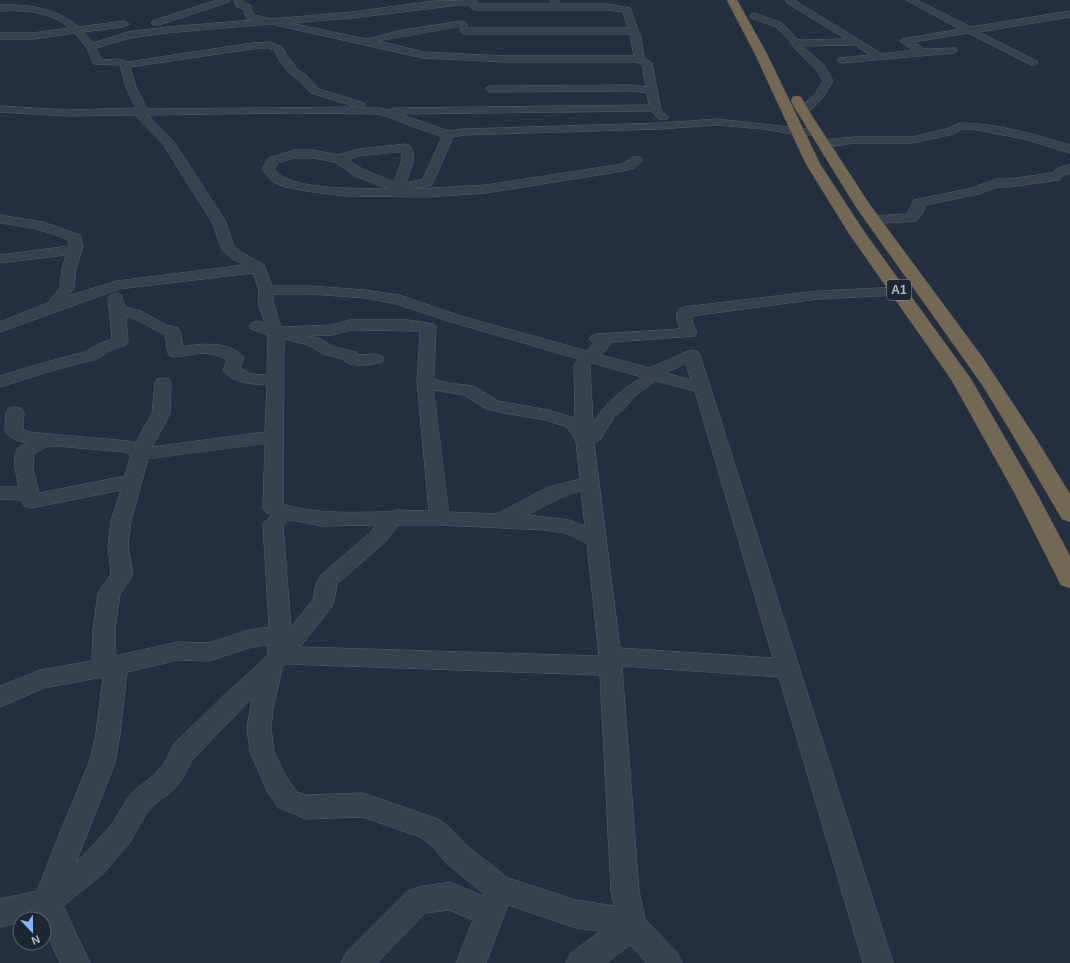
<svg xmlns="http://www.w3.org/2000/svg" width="1070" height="963" font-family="Helvetica,sans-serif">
<rect width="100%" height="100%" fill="#242f3e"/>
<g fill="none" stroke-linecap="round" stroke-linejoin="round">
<defs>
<g id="minor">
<path d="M217 0H230L229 2 159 25H153L151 23 153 21Z"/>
<path d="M234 0H242L244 3 250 5 254 15 271 19 352 12 434 1 473 0 476 1 478 4H550V0H558L559 4H608L630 8 641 37 644 58 652 63 661 110 669 117 667 119H659L651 111 400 114 449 131 463 129 660 123 717 119 816 130 820 131 822 133 820 135H798L763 129 717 125 660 129 463 135 453 137 432 185 414 189 486 185 622 164 633 157H641L643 160 634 168 623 171 486 193 427 197 345 196 312 192 285 187 273 182 262 169 269 158 294 150H313L338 155 358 149 406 144 410 146C418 157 410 171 406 183L423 179 442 137 379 114 293 113 148 115 174 142 226 222 233 245 241 252 264 265 272 286H310L365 290 399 295 461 316 587 351 594 343 589 339 591 336 597 334 680 329C677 322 674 315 679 309L684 307 818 291 899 287 904 288 906 291 904 294 899 295 818 299 692 316V320L697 333 695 336 613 342 601 355 649 368 686 352 692 350 698 352 700 355 893 963H863L779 677 622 666 639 891 645 919 677 953 682 963H647L630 945 606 963H566L571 953 600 931 576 928 508 905 486 963H456L473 920 449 910 425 913 377 963H341L346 953 408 891 418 887 450 882 483 896 484 894 446 863 433 847 420 837 363 817 306 819 279 808 268 793 250 752 247 728 252 698 192 760 183 778 172 791 153 806 146 814 130 842 105 872 63 906 90 963H60L44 927V919H40V917L20 919V922L0 927V899L37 891 61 830 89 763 96 734 103 677 44 688 0 707V686L40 670 92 661 93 630 98 593 111 574 108 545 111 521 121 490 31 508 24 506 21 500 0 499V487H19C17 478 11 456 18 448 20 446 24 444 27 443L18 441 8 435 5 431 6 412 9 408 15 407 21 408 24 412 23 429 28 432 128 441 135 443 152 414 155 383 157 379 163 378 169 379 171 383 170 414 152 447 265 432 267 385C252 384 232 383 223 370L227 360C214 353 204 352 189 355 183 356 177 358 170 356L168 353 165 334C151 330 140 319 126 316L128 342 126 345 111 350 97 359 54 370 0 387V376L43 363 85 352 99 344 112 339 108 298 111 295 116 293 121 295 125 307 141 311 166 325 178 328 180 331 183 347C200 343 232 341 244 358L240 368 252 374 267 375 268 335 251 329 249 326 251 323 257 321 265 323 258 304 259 290 253 273 119 289 0 332V322L50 302V300L60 288 62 269 66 255 0 263V255L69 246 68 240C46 230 24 226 0 223V215L43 222 80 235 83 246 76 269 74 288 68 296 117 281 244 265 231 258 222 250 212 222 163 144 135 115 67 116 0 112V106L67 110 136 108 126 87 120 65 94 64 87 48 75 33 33 39H0V33H33L69 28C50 11 25 10 0 11V5C29 4 56 8 79 27L124 21 129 24 124 27 83 32 93 43 128 32 167 27 253 20 247 19 243 9 237 7ZM460 5H470L472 9 475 10H608L623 12 628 28H468L465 22 462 21 403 30 366 39 290 23 352 18ZM271 24 423 58 505 62H637L642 65 646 87 633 85 490 86 485 89 490 92 633 91 647 93 649 105 394 108 389 110 380 108H363L365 105 364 103 319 89 306 75 298 70 288 57 282 47 270 42 252 43 128 62 118 59 102 60 96 48 130 38 167 33ZM459 27 462 33 465 34H630L634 56H505L424 52 378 41ZM269 48 275 51 278 58 290 74 298 79 311 93 357 107 149 109 146 107 136 87 130 67 252 49ZM401 152 402 160 394 182 364 170 348 160 359 156ZM295 158H313L335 162 355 176 388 189C360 188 308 190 283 177 280 175 277 172 274 169L278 163ZM273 294H310L365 298 396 304 451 322 579 359 574 365 575 418 548 410 498 401 474 386 448 383 434 379 436 327 434 324 408 320H350L331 325 281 327 274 304ZM351 330 420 331 417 382 429 511 396 510 391 512C354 512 318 515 283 504L284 339 308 345 323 354 343 359C350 369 371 365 382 362L384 359 382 356 376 354 358 355 356 352 334 347 320 339 307 336 332 335ZM593 363 642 377C623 389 605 403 593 423L590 366ZM686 364 691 380 666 373ZM656 381 695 391 773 658 620 648 594 443 600 440 615 416 624 409 634 397ZM434 390 464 395 486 409 503 413 546 420 567 427 576 441 580 479 546 488 497 514 449 512ZM265 444 263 508 266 513 272 514 263 524 269 627 249 630 209 643 178 642 115 656V630L120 594 133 575 128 545 131 521 148 459ZM56 446 125 452 131 455 125 476 39 493 33 468 34 454 46 447ZM581 491 585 526 569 520 527 515 560 498ZM291 520 321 526 376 525 371 532 322 574 316 583 313 600 291 627 283 526ZM399 525H440L544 530 565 533 587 543 599 656 300 647 331 608 334 602 337 584 385 542ZM268 645V654L263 660 222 697 174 744 165 762 154 775 135 790 128 798 112 824 85 854 76 862 115 763 120 734 127 672 178 660 209 661 249 648ZM286 664 600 675 611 891 614 906 576 900 508 878 466 845 451 829 438 819 429 816 363 793 306 795 297 792 286 777 274 752 271 728 273 709 282 669Z"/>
<path d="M786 0H794L882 54 913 50 900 41 902 39 960 29 906 0H917L971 27 1070 11V17L979 32 1037 61 1038 63 1033 66 968 33 914 42 924 49 956 48 958 50 956 52 953 53 842 63 839 62 837 60 839 58 870 55 855 45 802 46 824 65 833 81C826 93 816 111 801 114L796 111 815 94 823 81 816 69 796 50 788 38 776 27 751 18 750 16 754 13 782 23 798 40 846 39 787 3Z"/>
<path d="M960 123C997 123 1035 135 1070 145V153L1024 139 972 129H962L954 134 912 143H854L823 148 819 146 817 144 819 142 823 140 854 137H912L946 129Z"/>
<path d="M1070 165V173L1064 175 1059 180 1009 187H998L979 194 925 205 923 213 916 221 872 224 867 223 865 220 867 217 872 216 907 214 914 200 972 188 996 179H1009L1052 173 1056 169Z"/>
</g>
<g id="highway">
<path d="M727 0H737L767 54 820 164 865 233 971 379 1036 492 1070 556V588L1061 585 1014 492 951 379 850 235 806 164 755 54Z"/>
<path d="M797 96 801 97 812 116 870 205 983 358 1035 437 1070 494V522L1062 519 1014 437 983 386 856 207 793 105 791 100 793 97Z"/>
</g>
</defs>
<use href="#minor" stroke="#565f6c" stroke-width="1"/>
<use href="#highway" stroke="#434c59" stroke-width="1"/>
<use href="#minor" fill="#38414e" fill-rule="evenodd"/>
<use href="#highway" fill="#746855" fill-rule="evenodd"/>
</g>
<g text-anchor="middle" stroke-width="3" stroke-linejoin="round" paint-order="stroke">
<rect fill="#1d2633" stroke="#878f9c" stroke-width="1" x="887" y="280" width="24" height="20" rx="3"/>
<g font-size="12" font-weight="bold" fill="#b4bcc9">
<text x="899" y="294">A1</text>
</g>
</g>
<g transform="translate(32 931) rotate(158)"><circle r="19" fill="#1d2633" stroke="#59626f"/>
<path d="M0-3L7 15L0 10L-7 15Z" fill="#8ab4f8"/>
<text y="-6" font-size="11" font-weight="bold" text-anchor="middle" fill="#b4bcc9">N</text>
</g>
</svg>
